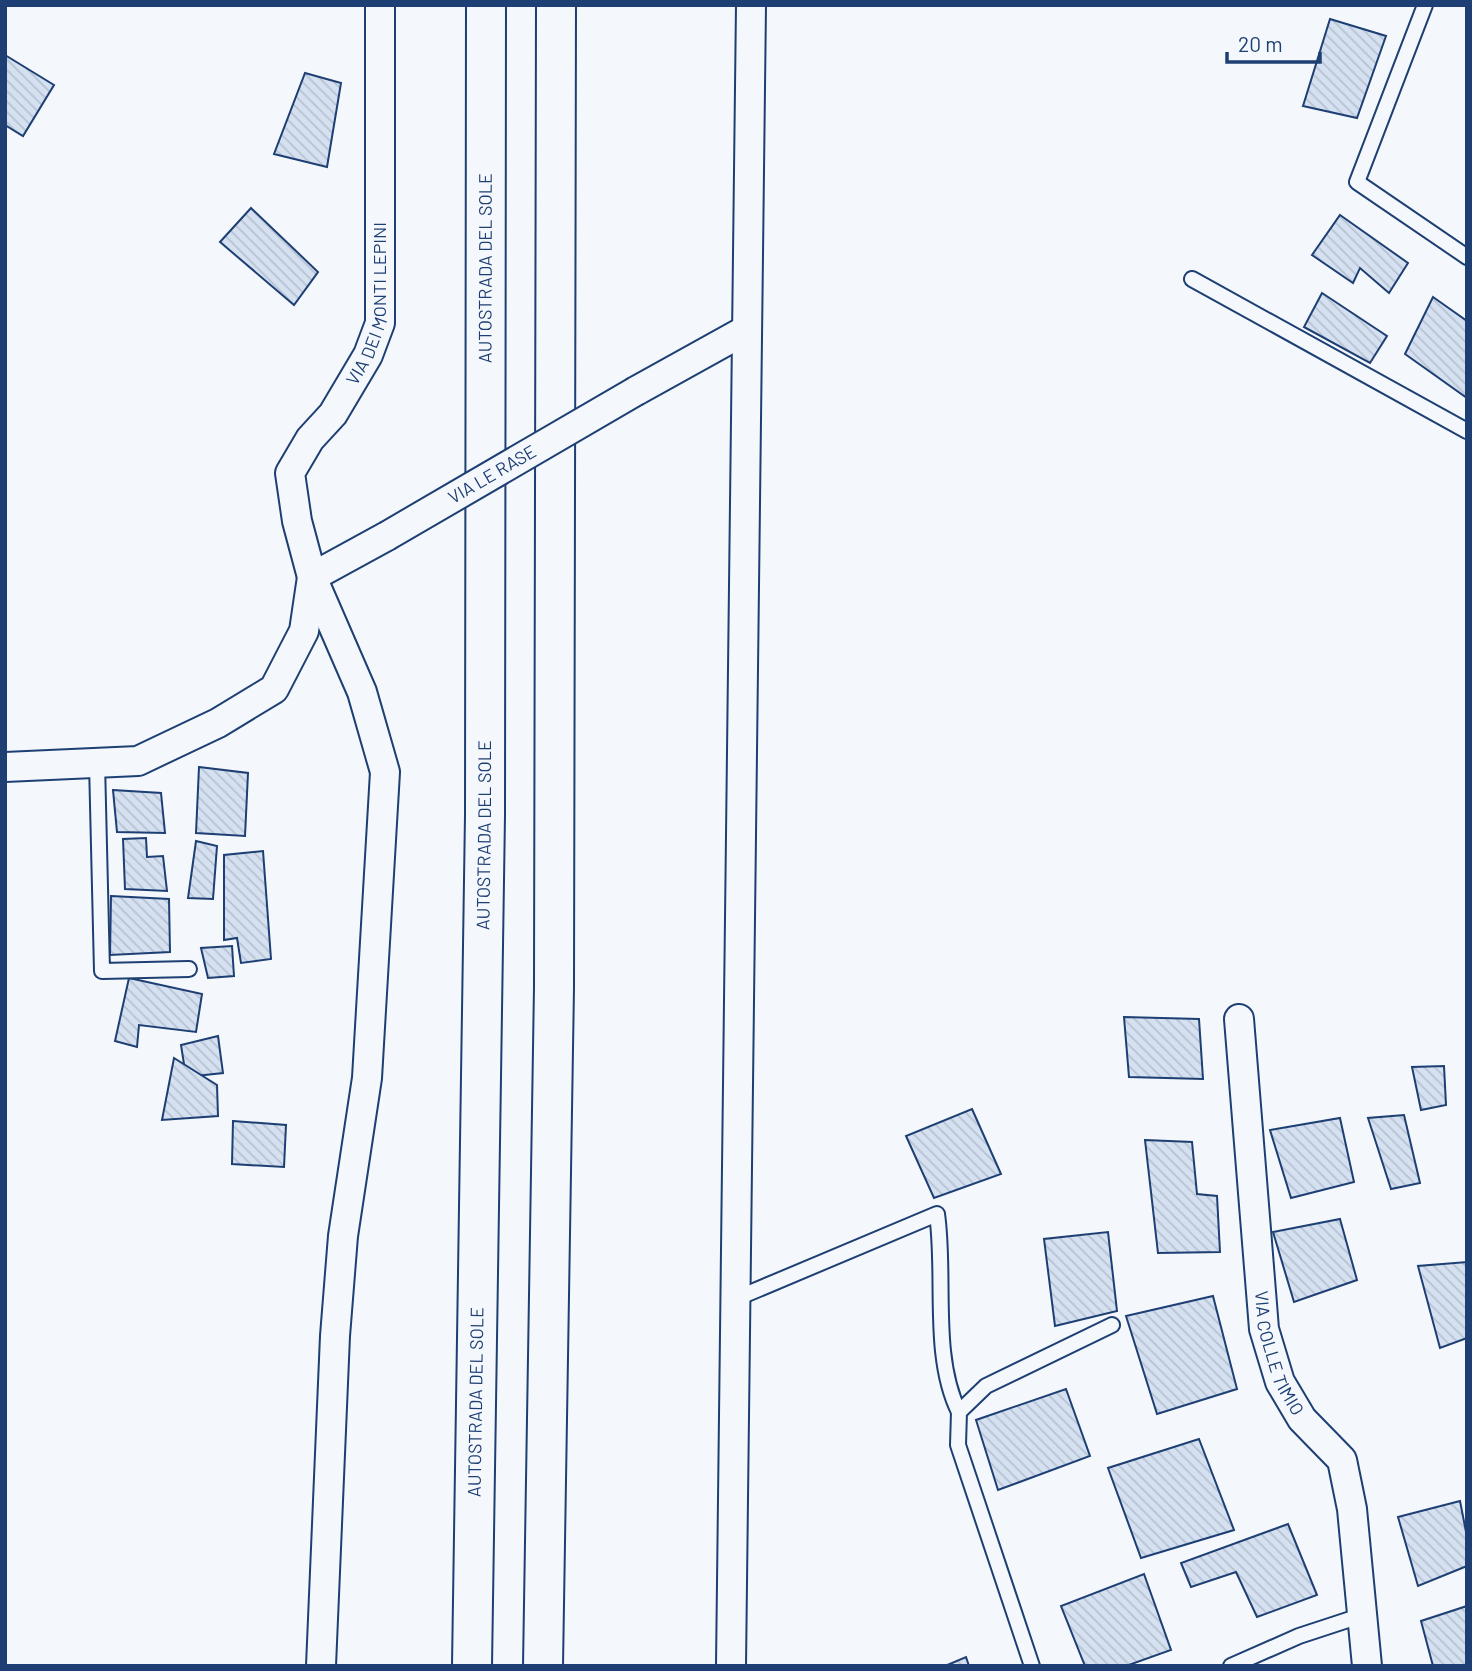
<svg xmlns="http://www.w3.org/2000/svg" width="1472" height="1671" font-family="Barlow,sans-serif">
<defs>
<pattern id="building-back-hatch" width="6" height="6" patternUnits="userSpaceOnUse" patternTransform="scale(1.75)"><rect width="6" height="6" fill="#d5e0f0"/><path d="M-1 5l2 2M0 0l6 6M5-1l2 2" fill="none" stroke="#b6c1d1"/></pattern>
</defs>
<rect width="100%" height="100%" fill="#f4f7fb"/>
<g fill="url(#building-back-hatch)" stroke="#1d3f73" stroke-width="2">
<path d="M1330 19 1386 36 1357 118 1303 106Z"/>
<path d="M5 55 54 85 23 136 5 125Z"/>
<path d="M305 73 341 83 327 167 274 154Z"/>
<path d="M251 208 318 272 294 305 220 242Z"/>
<path d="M1340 215 1408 263 1389 293 1360 268 1353 283 1312 255Z"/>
<path d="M1322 293 1387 336 1370 363 1304 327Z"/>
<path d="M1433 297 1467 321V398L1405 354Z"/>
<path d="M199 767 248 773 245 836 196 833Z"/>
<path d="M113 790 161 793 165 833 117 832Z"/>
<path d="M146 838 147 857 163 856 167 891 125 889 123 839Z"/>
<path d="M196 841 217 846 213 899 188 898Z"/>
<path d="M263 851 271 959 241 963 237 938 224 940V855Z"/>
<path d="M111 896 169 899 170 952 110 955Z"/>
<path d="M232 946 234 976 208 978 201 948Z"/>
<path d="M129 978 202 994 196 1032 139 1025 137 1047 115 1041Z"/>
<path d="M1124 1017 1199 1019 1203 1079 1129 1077Z"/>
<path d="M218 1036 223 1073 186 1077 181 1045Z"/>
<path d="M174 1058 217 1085 218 1116 162 1120Z"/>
<path d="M1444 1066 1446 1105 1421 1110 1412 1067Z"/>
<path d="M972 1109 1001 1174 934 1198 906 1136Z"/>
<path d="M1404 1115 1420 1183 1391 1189 1368 1118Z"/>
<path d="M1340 1118 1354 1182 1291 1198 1270 1130Z"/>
<path d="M233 1121 286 1125 284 1167 232 1164Z"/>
<path d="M1145 1140 1192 1142 1197 1194 1217 1196 1220 1252 1158 1253Z"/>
<path d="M1340 1219 1357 1280 1294 1302 1273 1232Z"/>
<path d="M1108 1232 1117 1311 1055 1326 1044 1239Z"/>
<path d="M1467 1262V1338L1440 1348 1418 1266Z"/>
<path d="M1213 1296 1237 1389 1157 1414 1126 1316Z"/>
<path d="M1066 1389 1090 1456 998 1490 976 1420Z"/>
<path d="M1199 1439 1234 1530 1141 1558 1108 1468Z"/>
<path d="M1460 1501 1467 1537V1566L1418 1586 1398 1517Z"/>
<path d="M1288 1524 1317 1595 1257 1617 1236 1572 1191 1587 1181 1563Z"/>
<path d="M1144 1574 1171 1650 1126 1666H1085L1061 1606Z"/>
<path d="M1467 1606V1666H1433L1421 1621Z"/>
<path d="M966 1657 969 1666H945Z"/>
</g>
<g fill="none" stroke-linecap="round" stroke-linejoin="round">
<defs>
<g id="lane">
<path d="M1425 5 1357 182 1467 257"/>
<path d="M1192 279 1467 431"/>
<path d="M97 763 102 971 189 969"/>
<path d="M735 1299 937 1214C946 1276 931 1356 959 1412"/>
<path d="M1032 1666 958 1445 959 1412 986 1386 1112 1325"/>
<path d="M1231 1666 1299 1636 1363 1615"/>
</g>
<g id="street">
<path d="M636 391 746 330"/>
<path d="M312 577 387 536"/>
<path d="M5 767 138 761 218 723 274 689 304 631 312 577"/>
<path id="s1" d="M1239 1019 1264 1329 1280 1382 1302 1419 1342 1460 1352 1509 1367 1666"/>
<path id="s2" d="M321 1666 335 1336 343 1236 367 1078 385 772 362 692 312 577 297 521 290 473 310 439 333 414 368 355 380 323V5"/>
<path d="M731 1666 751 5"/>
</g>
<g id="highway">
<path id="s3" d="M472 1666 485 815 486 5"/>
<path d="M543 1666 554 987 556 5"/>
</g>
</defs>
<use href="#lane" stroke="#1d3f73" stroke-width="18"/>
<use href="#street" stroke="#1d3f73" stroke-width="32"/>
<use href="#highway" stroke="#1d3f73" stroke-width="42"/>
<use href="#lane" stroke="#f4f7fb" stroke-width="14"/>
<use href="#street" stroke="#f4f7fb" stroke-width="28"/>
<use href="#highway" stroke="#f4f7fb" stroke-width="38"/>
<defs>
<g id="street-bridge">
<path id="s4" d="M387 536 636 391"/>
</g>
</defs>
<use href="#street-bridge" stroke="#1d3f73" stroke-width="32" stroke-linecap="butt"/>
<use href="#street-bridge" stroke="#f4f7fb" stroke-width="28"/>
</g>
<g text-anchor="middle" stroke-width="5" stroke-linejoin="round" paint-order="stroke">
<g font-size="18" fill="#1d3f73" stroke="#f4f7fb">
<text dy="6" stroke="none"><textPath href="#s3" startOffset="1398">AUTOSTRADA DEL SOLE</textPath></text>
<text dy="6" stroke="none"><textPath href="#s2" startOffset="1405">VIA DEI MONTI LEPINI</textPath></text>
<text dy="6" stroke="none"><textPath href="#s4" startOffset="122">VIA LE RASE</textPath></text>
<text dy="6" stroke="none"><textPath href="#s3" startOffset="831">AUTOSTRADA DEL SOLE</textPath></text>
<text dy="6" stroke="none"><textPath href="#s1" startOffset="338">VIA COLLE TIMIO</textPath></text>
<text dy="6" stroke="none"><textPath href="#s3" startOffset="264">AUTOSTRADA DEL SOLE</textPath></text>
</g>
</g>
<rect width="1472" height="1671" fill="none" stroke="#1d3f73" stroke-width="14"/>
<path d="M1227 52v10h93v-10" fill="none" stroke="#1d3f73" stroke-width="3.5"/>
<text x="1238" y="52" font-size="21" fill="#1d3f73" stroke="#f4f7fb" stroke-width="5" paint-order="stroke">20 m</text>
</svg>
